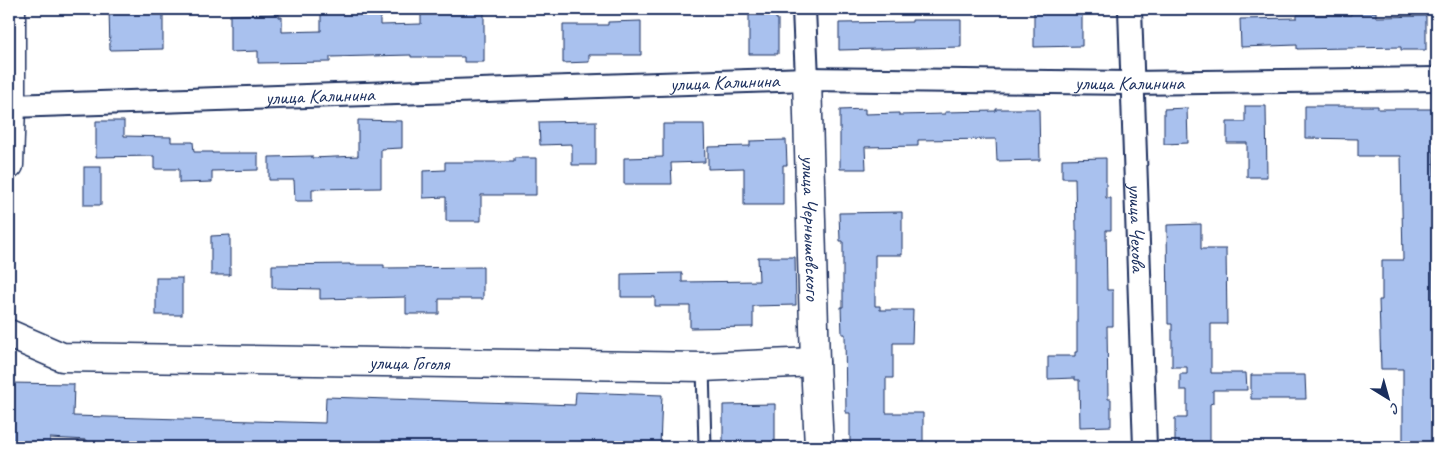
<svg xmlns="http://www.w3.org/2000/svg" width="1446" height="456" font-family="Caveat,sans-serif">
<rect width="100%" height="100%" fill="#fff"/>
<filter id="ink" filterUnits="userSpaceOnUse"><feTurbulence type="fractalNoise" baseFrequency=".02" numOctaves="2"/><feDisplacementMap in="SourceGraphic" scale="10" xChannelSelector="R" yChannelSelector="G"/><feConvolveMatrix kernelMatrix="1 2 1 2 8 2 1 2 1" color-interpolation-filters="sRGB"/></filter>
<g filter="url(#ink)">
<g fill="#a9c1ee" stroke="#1b2f5e">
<path d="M109 9H163V49L110 50Z"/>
<path d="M321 9H380V25L421 24V9H484V62H464V57H411V55L330 57V62L258 63V51L230 52V15L279 14V17H282V32L321 31Z"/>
<path d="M749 9H776V19H778V54H749Z"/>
<path d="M1082 9V46L1034 47V10Z"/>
<path d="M1376 12V17L1426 16V50H1401V47L1297 49V45L1241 47 1240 19 1297 18V15H1351V13Z"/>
<path d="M912 20H961V47L839 50V23L912 22Z"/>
<path d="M641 21V55H589V62L563 63V25H608V22Z"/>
<path d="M1245 106H1266L1267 177H1247V143H1227V122H1245Z"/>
<path d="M1305 106H1378V109H1432L1435 217H1437V239H1432L1433 300H1435V352H1436L1437 383V447H1403V369H1381L1379 300H1382V260H1403L1401 156H1358V139L1305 138Z"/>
<path d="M1187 108 1188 143 1164 144V109Z"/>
<path d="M865 109V114L899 113V115L945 114V112L996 111V109H1039L1040 160 997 161 996 139 918 140V146L865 147 866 169H840V110Z"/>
<path d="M358 120 402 121V148L381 149V188L312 189V201H295L294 180H269V157L312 156V158L358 156Z"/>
<path d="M96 121H124V136L171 137V142H193L194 152H212V153H258V170L212 171V182L179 183V169H154V156L96 157Z"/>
<path d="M596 121V165H572V144L540 145 539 122Z"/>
<path d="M663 124H704L705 162 671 163 672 184H624V158L663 157Z"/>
<path d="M786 140 787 165H783V205H744V168L708 169V147L750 146V141Z"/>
<path d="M514 158H536V195H481V221H446V197L423 198V171L445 170V162H514Z"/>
<path d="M1106 158V198H1111V230H1106L1107 290H1113V326H1107L1108 399H1111V426L1080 427 1079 380H1075V378L1048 379V356H1075V352H1077V230H1076L1075 178H1062V159Z"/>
<rect x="84" y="167" width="17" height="38"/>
<path d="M902 212V255H875V306H880V310H913L912 343H893V378H886V413H923V447H850V413H846L845 334H842L841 307H843V241H840L839 213Z"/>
<path d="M1201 224V249H1226L1227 324H1211V373H1246L1247 390H1213V403L1210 404V446H1175V418H1187V390H1180V374H1187V367H1172V324H1168L1167 225Z"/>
<path d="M230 235V275H211V236Z"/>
<path d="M758 257H795L796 305 753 306V327L690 328V306H655V297H621V274L682 273V282L759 281Z"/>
<path d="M350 264V265H384V268L483 267V299H439V314H406V297L320 299V289L272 288V265Z"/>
<rect x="156" y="278" width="26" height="37"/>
<path d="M1251 375H1305L1306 399H1251Z"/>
<path d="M9 383 74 384 73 416 325 423 326 397 575 405 576 392 662 395 660 447H574L324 443V447H87V440L50 438V447H9Z"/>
<path d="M775 404V447H723V405Z"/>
</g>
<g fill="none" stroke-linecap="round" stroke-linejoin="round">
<defs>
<path id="service" d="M703 367 705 447"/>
<g id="minor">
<path d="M804 9 807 79"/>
<path id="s1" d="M1130 9 1145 447"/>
<path id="s2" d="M11 106 807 79 1131 83 1437 79"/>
</g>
<g id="tertiary">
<path id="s3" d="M807 79 815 362 819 447"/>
<path d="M9 165 11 106V9"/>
<path id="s4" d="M9 334 62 357 703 367 815 362"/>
</g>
</defs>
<use href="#service" stroke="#1b2f5e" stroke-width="15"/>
<use href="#minor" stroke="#1b2f5e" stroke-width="26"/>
<use href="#tertiary" stroke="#1b2f5e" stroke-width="31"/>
<use href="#service" stroke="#fff" stroke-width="11"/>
<use href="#minor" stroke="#fff" stroke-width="22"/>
<use href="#tertiary" stroke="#fff" stroke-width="28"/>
</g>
</g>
<g text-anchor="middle" stroke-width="4" stroke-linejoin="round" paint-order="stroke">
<g font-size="20" fill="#1b2f5e" stroke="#fff">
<text dy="7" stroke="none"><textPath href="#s2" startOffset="714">улица Калинина</textPath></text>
<text dy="7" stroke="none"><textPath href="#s2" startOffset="1119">улица Калинина</textPath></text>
<text dy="7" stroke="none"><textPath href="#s2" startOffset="309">улица Калинина</textPath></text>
<text dy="7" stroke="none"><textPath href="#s3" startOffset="149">улица Чернышевского</textPath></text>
<text dy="7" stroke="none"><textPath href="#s1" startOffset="219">улица Чехова</textPath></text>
<text dy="7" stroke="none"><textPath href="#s4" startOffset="405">улица Гоголя</textPath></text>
</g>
</g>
<rect width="1446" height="456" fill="none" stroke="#fff" stroke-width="30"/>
<rect x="15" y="15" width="1416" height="426" fill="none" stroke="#1b2f5e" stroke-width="2" filter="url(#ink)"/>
<g transform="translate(1388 398) rotate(143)" stroke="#ffffff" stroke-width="4" paint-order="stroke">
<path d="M0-4L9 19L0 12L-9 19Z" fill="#1b2f5e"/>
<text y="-8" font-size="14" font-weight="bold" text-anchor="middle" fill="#1b2f5e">С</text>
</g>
</svg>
